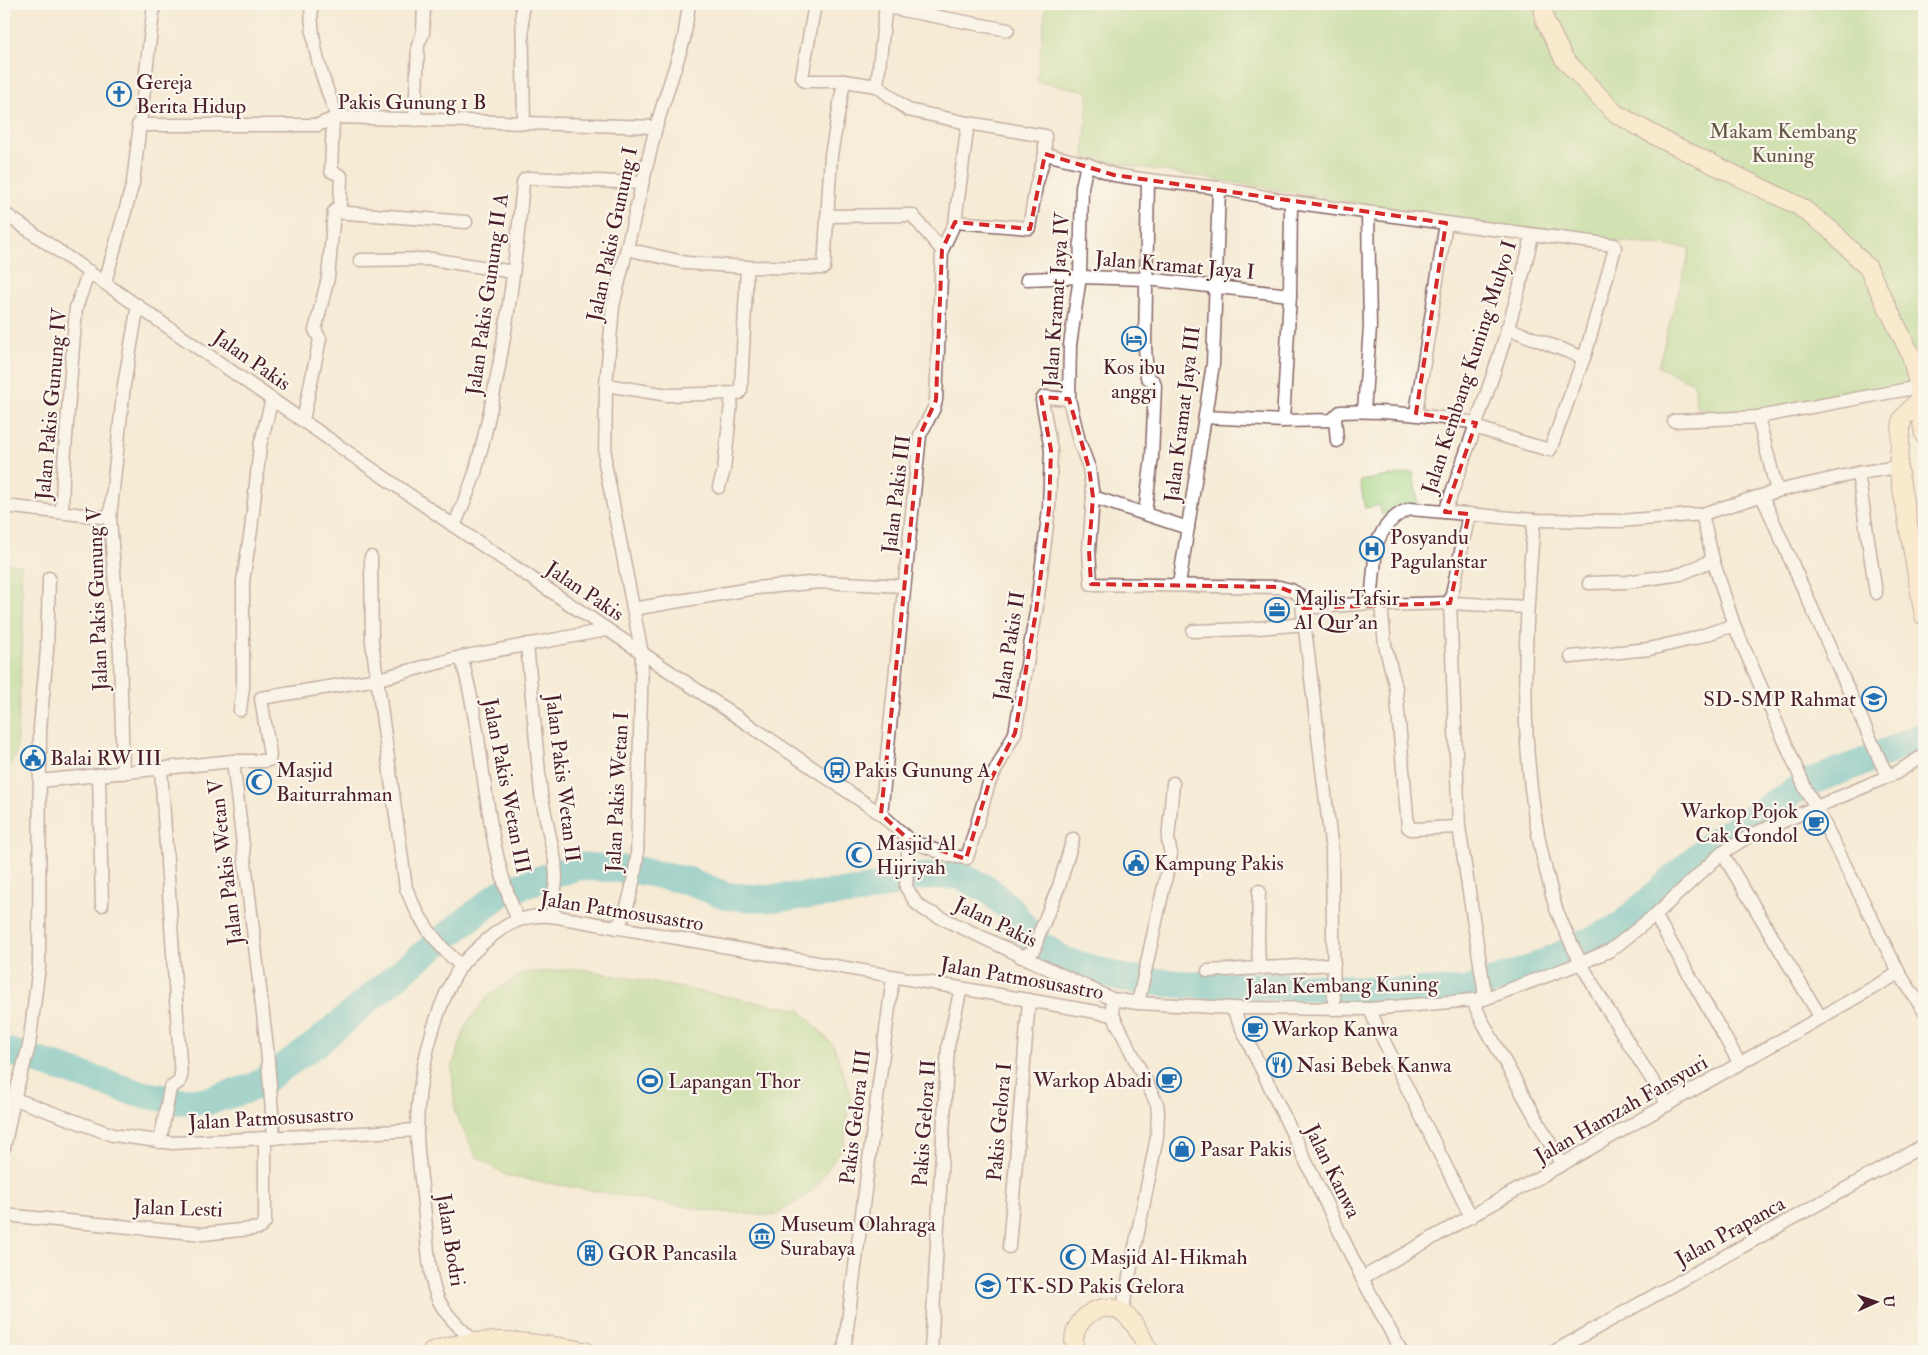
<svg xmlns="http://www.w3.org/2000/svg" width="1928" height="1355" font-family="'IM FELL Double Pica',serif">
<rect width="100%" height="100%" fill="#fbf7ec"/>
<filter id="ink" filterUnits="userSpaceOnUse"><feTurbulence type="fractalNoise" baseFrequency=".02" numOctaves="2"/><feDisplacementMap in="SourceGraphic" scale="10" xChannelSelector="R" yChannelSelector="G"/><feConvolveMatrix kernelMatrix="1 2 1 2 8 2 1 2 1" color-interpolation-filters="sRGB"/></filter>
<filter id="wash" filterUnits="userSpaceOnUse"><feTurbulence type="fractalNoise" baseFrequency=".0096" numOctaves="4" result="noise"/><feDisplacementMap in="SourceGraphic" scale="20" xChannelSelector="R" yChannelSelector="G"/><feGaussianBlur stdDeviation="1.12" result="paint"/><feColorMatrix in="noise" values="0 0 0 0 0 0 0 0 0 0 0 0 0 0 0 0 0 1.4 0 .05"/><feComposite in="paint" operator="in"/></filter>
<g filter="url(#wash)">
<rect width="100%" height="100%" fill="#f5ebd5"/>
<g fill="#a5d685" stroke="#787a58">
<path d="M1046 4H1924V390L1719 416 1696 406 1695 384 1658 367 1690 248 1547 234 1084 158 1088 91 1037 82Z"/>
<path d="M1413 472 1418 506 1382 515 1380 505 1365 508 1360 481Z"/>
<path d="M4 563 21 565 23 631 16 756 4 773Z"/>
<path d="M580 969 800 1010 834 1046 851 1096 844 1146 812 1191 775 1216 711 1211 507 1176 476 1156 455 1113 452 1067 467 1023 490 994 523 973Z"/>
</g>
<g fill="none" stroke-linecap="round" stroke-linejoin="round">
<path stroke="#47b7be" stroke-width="28" d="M4 1050 140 1094 180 1101H208L254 1087 316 1044 400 973 501 893 578 866 635 870 689 881 726 896 765 899 861 891 915 877 958 875 988 889 1011 910 1033 940 1063 960 1125 979 1190 985 1320 987 1383 992 1464 991 1533 968 1620 927 1715 841 1807 783 1863 762 1924 736"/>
</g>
</g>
<g filter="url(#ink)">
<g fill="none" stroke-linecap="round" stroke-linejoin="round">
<defs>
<g id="street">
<path d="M311 4C311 48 322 77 337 117"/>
<path d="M522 4 524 123"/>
<path d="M815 4 802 77 805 81H844L877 86 908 110 968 123 1045 136V154L1087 164 1114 175 1148 180 1219 188 1291 202 1446 223 1614 245 1615 248 1586 352 1550 450 1528 444 1475 427"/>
<path d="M886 7 1008 30"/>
<path d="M877 86 886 4"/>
<path d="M415 120 418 45 423 33 424 4"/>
<path d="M138 125H318L337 117 656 127"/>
<path d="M1087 164 1082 187 1080 277 1070 345 1069 399 1079 441 1089 468 1093 497 1089 550 1091 584 1279 587 1291 590 1301 596 1332 851 1334 1009"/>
<path d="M334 212 466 222"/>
<path d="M4 213 454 526 881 814 909 840 906 887 916 903 925 910 1112 999 1138 1003 1232 1008 1370 1009 1484 999 1581 963 1611 950 1655 915 1722 853 1751 835 1896 773 1924 755"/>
<path d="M827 216 912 215 942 250"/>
<path d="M955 222 1029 228 1036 186 1045 154"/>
<path d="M627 249 687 263 747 267 824 268 831 155 844 81"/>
<path d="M360 260 431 259 513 272"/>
<path d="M1027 279 1080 277 1146 279 1290 295"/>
<path d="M105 282 133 183 154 4"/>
<path d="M1507 328 1584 358"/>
<path d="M606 385 668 395 739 393 741 390 747 267"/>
<path d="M1364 411 1370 327 1368 213"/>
<path d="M1416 413 1446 223"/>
<path d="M1205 417 1283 421 1332 420 1340 412C1387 410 1431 416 1476 423"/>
<path d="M1758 417 1777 491"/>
<path d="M1335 419 1337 441"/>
<path d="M303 420 320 339 315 330 328 278 334 212 340 205 341 176 331 171 333 119"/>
<path d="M1283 421 1290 295 1291 202"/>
<path d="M1674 421 1758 417 1919 387"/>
<path d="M1858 473 1876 593"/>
<path d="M719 487 724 470 732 394"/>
<path d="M1762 496 1882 765 1889 776"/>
<path d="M1093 497 1188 528"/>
<path d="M4 506 110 518"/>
<path d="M62 512 63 476 76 308 89 271"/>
<path d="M1445 512C1477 421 1512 330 1532 235"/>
<path d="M1145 513 1152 457 1155 386 1154 382 1147 377 1145 346 1148 180"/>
<path d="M1469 514 1450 603 1459 827 1484 989V999"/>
<path d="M1702 514 1713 560 1734 625 1806 790 1816 807 1899 973 1924 1011"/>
<path d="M1534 520C1524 636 1517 757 1546 871 1550 884 1552 898 1557 911 1583 978 1630 1044 1668 1105"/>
<path d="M454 526C461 509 469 491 475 473 501 378 514 280 523 183L525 179 529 178 642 183"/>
<path d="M371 557 372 642 406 888C414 909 426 929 441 946 447 953 454 959 461 966"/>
<path d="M1589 583 1627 582 1681 574 1713 560"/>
<path d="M1179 585 1213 364 1219 188"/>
<path d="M1371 603 1376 546C1382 529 1392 515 1410 509L1534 520 1621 521 1702 514 1777 491 1858 473 1898 467"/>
<path d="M1381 605 1385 645 1396 688 1408 827 1411 829 1459 827"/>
<path d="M1303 608 1371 603 1381 605 1450 603 1527 607"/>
<path d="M633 609 756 588 821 582 904 586"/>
<path d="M1193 631 1246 629 1305 624"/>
<path d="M527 644 541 794 555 861 556 879 552 916"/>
<path d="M461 657C487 744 481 837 518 920"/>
<path d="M1571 657 1649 649 1692 639 1734 625"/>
<path d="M240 710 243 687V581L251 530 260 446 272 399"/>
<path d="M233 761 267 1048 274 1138"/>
<path d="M123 773 120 653 110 518 124 385 138 305"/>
<path d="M99 775 102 905"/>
<path d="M40 781 233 761H265L269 760 270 755 261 698 378 679 461 657 606 630"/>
<path d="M881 814 920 435 934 408 936 400 942 250 955 222 968 123"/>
<path d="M909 840 950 856 967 858 989 783 1015 733 1036 612 1049 509 1051 450 1042 400 1044 397 1069 399"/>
<path d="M1722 853 1821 1018"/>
<path d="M1259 891 1258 938 1259 968"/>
<path d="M1655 915 1740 1064"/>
<path d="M616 928C629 913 634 878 637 858L642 654 605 463 606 385 613 306 656 127 684 39 689 4"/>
<path d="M1021 957 1030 953 1034 950 1039 934 1059 886 1073 839"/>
<path d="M1208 971 1334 964"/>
<path d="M1473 1001 1481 1019 1562 1165"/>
<path d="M1138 1003 1171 854 1168 840 1173 783"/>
<path d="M1112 1006 1113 1015 1157 1104 1158 1112 1157 1137 1122 1312"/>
<path d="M1232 1008 1362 1278 1401 1351"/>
<path d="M1370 1009 1378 1029 1471 1217"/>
<path d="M4 1095 113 1135 173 1143 417 1130"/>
<path d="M160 1142 170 1088 179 1082 181 1077 161 769"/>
<path d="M4 1148 14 1099 29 1046 39 966 40 728 47 650 49 578"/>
<path d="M4 1215 203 1234 260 1228 265 1222V1138"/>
<path d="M1009 1247 1029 1000"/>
<path d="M1362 1278 1899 973"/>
<path d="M475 1342C459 1327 440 1311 434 1288 427 1262 427 1233 424 1206 422 1181 417 1155 417 1130 417 1079 433 1011 460 967 467 957 478 948 487 940 507 923 525 914 552 916L1113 1015"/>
<path d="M844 1351 893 977"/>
<path d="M931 1351 948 1046 961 988"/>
<path d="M1555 1351 1924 1145"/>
</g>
<g id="secondary">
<path d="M1543 4 1545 21 1564 59 1615 113 1663 140 1799 206 1832 231 1868 268 1911 355 1921 397V416L1924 435"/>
<path d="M1921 397 1902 419 1898 467 1924 616"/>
<path d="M432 1351C481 1333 535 1343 585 1351"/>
<path d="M1076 1351C1066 1325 1098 1297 1122 1312 1135 1321 1142 1338 1149 1351"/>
</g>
</defs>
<use href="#street" stroke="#866666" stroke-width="15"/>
<use href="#secondary" stroke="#866666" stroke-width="20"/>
<use href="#street" stroke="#fff" stroke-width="12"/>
<use href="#secondary" stroke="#fce6c4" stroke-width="18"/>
</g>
</g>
<path d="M0 0H1928V1355H0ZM1045 154 1114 175 1446 223 1416 413 1476 423 1445 512 1469 514 1450 603 1303 608 1301 596 1279 587 1091 584 1089 550 1093 497 1089 468 1069 399 1041 397 1051 450 1049 509 1036 612 1015 733 989 783 966 859 909 840 881 814 920 435 936 400 942 250 955 222 1030 229Z" fill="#f5ebd5" fill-opacity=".55" fill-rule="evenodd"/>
<path fill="none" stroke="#d62828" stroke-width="4" stroke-dasharray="10 6" stroke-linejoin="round" d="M1045 154 1114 175 1446 223 1416 413 1476 423 1445 512 1469 514 1450 603 1303 608 1301 596 1279 587 1091 584 1089 550 1093 497 1089 468 1069 399 1041 397 1051 450 1049 509 1036 612 1015 733 989 783 966 859 909 840 881 814 920 435 936 400 942 250 955 222 1030 229Z"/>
<defs>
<symbol id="church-ring" viewBox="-11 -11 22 22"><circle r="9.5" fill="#fbf7ec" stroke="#1f6fb2" stroke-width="1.5"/><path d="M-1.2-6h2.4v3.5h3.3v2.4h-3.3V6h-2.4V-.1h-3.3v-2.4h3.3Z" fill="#1f6fb2"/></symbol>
<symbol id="hotel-ring" viewBox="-11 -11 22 22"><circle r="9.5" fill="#fbf7ec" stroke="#1f6fb2" stroke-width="1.5"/><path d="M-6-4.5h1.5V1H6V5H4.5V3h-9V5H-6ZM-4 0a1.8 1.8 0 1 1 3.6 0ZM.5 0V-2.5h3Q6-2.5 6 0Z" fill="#1f6fb2"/></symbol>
<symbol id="hospital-ring" viewBox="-11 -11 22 22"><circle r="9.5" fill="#fbf7ec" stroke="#1f6fb2" stroke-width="1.5"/><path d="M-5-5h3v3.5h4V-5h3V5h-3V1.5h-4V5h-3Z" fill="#1f6fb2"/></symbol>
<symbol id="office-ring" viewBox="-11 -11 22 22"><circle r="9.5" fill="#fbf7ec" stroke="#1f6fb2" stroke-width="1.5"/><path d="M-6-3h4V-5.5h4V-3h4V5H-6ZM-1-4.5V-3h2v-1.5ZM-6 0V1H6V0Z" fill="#1f6fb2"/></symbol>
<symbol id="school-ring" viewBox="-11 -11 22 22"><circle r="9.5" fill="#fbf7ec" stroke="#1f6fb2" stroke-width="1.5"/><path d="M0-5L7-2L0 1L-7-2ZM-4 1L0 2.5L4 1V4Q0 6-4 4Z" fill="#1f6fb2"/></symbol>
<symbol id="civic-ring" viewBox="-11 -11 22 22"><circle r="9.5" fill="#fbf7ec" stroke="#1f6fb2" stroke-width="1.5"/><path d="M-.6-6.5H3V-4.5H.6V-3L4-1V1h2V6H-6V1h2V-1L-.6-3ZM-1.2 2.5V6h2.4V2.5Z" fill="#1f6fb2"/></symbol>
<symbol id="bus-ring" viewBox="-11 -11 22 22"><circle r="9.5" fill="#fbf7ec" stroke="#1f6fb2" stroke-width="1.5"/><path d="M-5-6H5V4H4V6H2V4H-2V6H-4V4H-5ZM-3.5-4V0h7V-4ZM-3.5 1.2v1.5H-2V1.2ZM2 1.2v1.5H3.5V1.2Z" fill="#1f6fb2"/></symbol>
<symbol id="mosque-ring" viewBox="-11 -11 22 22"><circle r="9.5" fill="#fbf7ec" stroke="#1f6fb2" stroke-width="1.5"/><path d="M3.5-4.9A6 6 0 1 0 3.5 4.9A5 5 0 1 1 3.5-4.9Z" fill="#1f6fb2"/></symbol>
<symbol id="cafe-ring" viewBox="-11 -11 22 22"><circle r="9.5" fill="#fbf7ec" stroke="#1f6fb2" stroke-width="1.5"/><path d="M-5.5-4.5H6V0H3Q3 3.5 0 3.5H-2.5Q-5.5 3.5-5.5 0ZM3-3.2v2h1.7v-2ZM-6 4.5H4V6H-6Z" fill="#1f6fb2"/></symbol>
<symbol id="restaurant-ring" viewBox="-11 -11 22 22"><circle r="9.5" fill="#fbf7ec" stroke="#1f6fb2" stroke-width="1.5"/><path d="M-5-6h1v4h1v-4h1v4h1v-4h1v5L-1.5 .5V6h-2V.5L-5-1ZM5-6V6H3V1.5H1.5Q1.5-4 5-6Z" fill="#1f6fb2"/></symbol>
<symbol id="stadium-ring" viewBox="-11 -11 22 22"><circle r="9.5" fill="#fbf7ec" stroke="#1f6fb2" stroke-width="1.5"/><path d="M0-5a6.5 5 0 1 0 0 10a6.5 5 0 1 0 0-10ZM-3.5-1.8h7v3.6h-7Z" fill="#1f6fb2"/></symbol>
<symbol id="shop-ring" viewBox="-11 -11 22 22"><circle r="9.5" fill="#fbf7ec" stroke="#1f6fb2" stroke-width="1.5"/><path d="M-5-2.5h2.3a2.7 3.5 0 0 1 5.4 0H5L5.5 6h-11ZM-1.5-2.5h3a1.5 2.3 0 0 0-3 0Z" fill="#1f6fb2"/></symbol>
<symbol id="museum-ring" viewBox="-11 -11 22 22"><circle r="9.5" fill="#fbf7ec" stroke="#1f6fb2" stroke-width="1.5"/><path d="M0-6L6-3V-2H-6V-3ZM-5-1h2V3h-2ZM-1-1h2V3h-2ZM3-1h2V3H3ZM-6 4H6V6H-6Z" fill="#1f6fb2"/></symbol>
<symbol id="building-ring" viewBox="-11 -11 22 22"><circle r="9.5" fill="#fbf7ec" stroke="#1f6fb2" stroke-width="1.5"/><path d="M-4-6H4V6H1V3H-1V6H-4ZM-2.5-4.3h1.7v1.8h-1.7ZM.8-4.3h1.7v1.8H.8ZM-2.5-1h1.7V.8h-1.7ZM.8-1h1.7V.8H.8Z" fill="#1f6fb2"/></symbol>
</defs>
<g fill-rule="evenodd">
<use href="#church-ring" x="105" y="80" width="28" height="28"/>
<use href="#hotel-ring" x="1120" y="325" width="28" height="28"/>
<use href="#hospital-ring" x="1358" y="535" width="28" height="28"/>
<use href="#office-ring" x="1263" y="596" width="28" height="28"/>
<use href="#school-ring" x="1860" y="685" width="28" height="28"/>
<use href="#civic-ring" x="19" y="744" width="28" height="28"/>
<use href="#bus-ring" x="823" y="756" width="28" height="28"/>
<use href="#mosque-ring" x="245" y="768" width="28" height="28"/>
<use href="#cafe-ring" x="1802" y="809" width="28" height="28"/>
<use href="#mosque-ring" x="845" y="841" width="28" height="28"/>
<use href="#civic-ring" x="1122" y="849" width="28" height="28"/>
<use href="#cafe-ring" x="1241" y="1015" width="28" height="28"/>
<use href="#restaurant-ring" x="1265" y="1051" width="28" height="28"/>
<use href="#cafe-ring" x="1155" y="1066" width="28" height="28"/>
<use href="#stadium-ring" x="636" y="1067" width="28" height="28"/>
<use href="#shop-ring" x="1168" y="1135" width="28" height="28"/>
<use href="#museum-ring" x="748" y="1222" width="28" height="28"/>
<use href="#building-ring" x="576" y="1239" width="28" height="28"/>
<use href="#mosque-ring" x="1059" y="1243" width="28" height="28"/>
<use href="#school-ring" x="974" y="1272" width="28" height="28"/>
</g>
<g text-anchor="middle" stroke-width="4.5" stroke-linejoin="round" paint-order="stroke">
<g font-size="21" fill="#4a1f2b" stroke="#fbf7ec" text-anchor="start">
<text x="136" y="89">Gereja<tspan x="136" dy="24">Berita Hidup</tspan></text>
<text x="1134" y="374" text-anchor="middle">Kos ibu<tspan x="1134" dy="24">anggi</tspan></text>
<text x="1390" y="544">Posyandu<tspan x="1390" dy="24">Pagulanstar</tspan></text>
<text x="1294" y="605">Majlis Tafsir<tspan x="1294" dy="24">Al Qur'an</tspan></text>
<text x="1856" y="706" text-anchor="end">SD-SMP Rahmat</text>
<text x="50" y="765">Balai RW III</text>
<text x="276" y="777">Masjid<tspan x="276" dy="24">Baiturrahman</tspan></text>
<text x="854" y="777">Pakis Gunung A</text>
<text x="1798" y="818" text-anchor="end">Warkop Pojok<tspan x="1798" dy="24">Cak Gondol</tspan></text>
<text x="876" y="850">Masjid Al<tspan x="876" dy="24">Hijriyah</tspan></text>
<text x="1154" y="870">Kampung Pakis</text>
<text x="1272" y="1036">Warkop Kanwa</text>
<text x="1296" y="1072">Nasi Bebek Kanwa</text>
<text x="1152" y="1087" text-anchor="end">Warkop Abadi</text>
<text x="668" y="1088">Lapangan Thor</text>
<text x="1200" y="1156">Pasar Pakis</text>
<text x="780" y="1231">Museum Olahraga<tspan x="780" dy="24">Surabaya</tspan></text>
<text x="608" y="1260">GOR Pancasila</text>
<text x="1090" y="1264">Masjid Al-Hikmah</text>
<text x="1006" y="1293">TK-SD Pakis Gelora</text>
</g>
<g font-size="21" fill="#4a1f2b" stroke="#fbf7ec">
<text x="412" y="109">Pakis Gunung 1 B</text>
<text transform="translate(612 234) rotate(-78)" y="7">Jalan Pakis Gunung I</text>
<text transform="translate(1175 265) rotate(5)" y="7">Jalan Kramat Jaya I</text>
<text transform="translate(487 294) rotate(-82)" y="7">Jalan Pakis Gunung II A</text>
<text transform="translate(1056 300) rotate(-86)" y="7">Jalan Kramat Jaya IV</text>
<text transform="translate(252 360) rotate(35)" y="7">Jalan Pakis</text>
<text transform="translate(1469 367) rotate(-72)" y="7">Jalan Kembang Kuning Mulyo I</text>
<text transform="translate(51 404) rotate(-85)" y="7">Jalan Pakis Gunung IV</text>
<text transform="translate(1182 414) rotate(-83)" y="7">Jalan Kramat Jaya III</text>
<text transform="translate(896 494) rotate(-83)" y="7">Jalan Pakis III</text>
<text transform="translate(585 591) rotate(34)" y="7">Jalan Pakis</text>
<text transform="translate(97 599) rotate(-92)" y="7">Jalan Pakis Gunung V</text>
<text transform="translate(1009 646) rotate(-81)" y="7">Jalan Pakis II</text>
<text transform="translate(563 778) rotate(83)" y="7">Jalan Pakis Wetan II</text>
<text transform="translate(507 786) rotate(79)" y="7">Jalan Pakis Wetan III</text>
<text transform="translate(617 792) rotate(-87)" y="7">Jalan Pakis Wetan I</text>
<text transform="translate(225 862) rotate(-97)" y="7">Jalan Pakis Wetan V</text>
<text transform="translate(622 911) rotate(9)" y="7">Jalan Patmosusastro</text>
<text transform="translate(996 922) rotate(26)" y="7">Jalan Pakis</text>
<text transform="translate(1022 978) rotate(10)" y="7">Jalan Patmosusastro</text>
<text transform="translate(1342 985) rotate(-1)" y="7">Jalan Kembang Kuning</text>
<text transform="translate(1621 1109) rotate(-30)" y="7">Jalan Hamzah Fansyuri</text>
<text transform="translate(855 1117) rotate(-83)" y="7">Pakis Gelora III</text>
<text transform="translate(271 1118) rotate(-3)" y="7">Jalan Patmosusastro</text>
<text transform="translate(999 1122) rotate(-85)" y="7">Pakis Gelora I</text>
<text transform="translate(924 1123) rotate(-86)" y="7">Pakis Gelora II</text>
<text transform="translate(1333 1171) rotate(64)" y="7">Jalan Kanwa</text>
<text transform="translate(178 1208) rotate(2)" y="7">Jalan Lesti</text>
<text transform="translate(1730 1231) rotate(-29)" y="7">Jalan Prapanca</text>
<text transform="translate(451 1240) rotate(81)" y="7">Jalan Bodri</text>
</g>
<g font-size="21" fill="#655646" stroke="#fbf7ec">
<text x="1783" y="138">Makam Kembang<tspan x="1783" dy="24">Kuning</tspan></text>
</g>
</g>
<rect width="1928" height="1355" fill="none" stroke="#fbf7ec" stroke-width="20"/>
<g transform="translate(1876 1302) rotate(87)" stroke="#fbf7ec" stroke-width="4" paint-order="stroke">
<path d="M0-4L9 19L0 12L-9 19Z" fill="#4a1f2b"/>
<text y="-8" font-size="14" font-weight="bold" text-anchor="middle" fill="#4a1f2b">U</text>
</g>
</svg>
